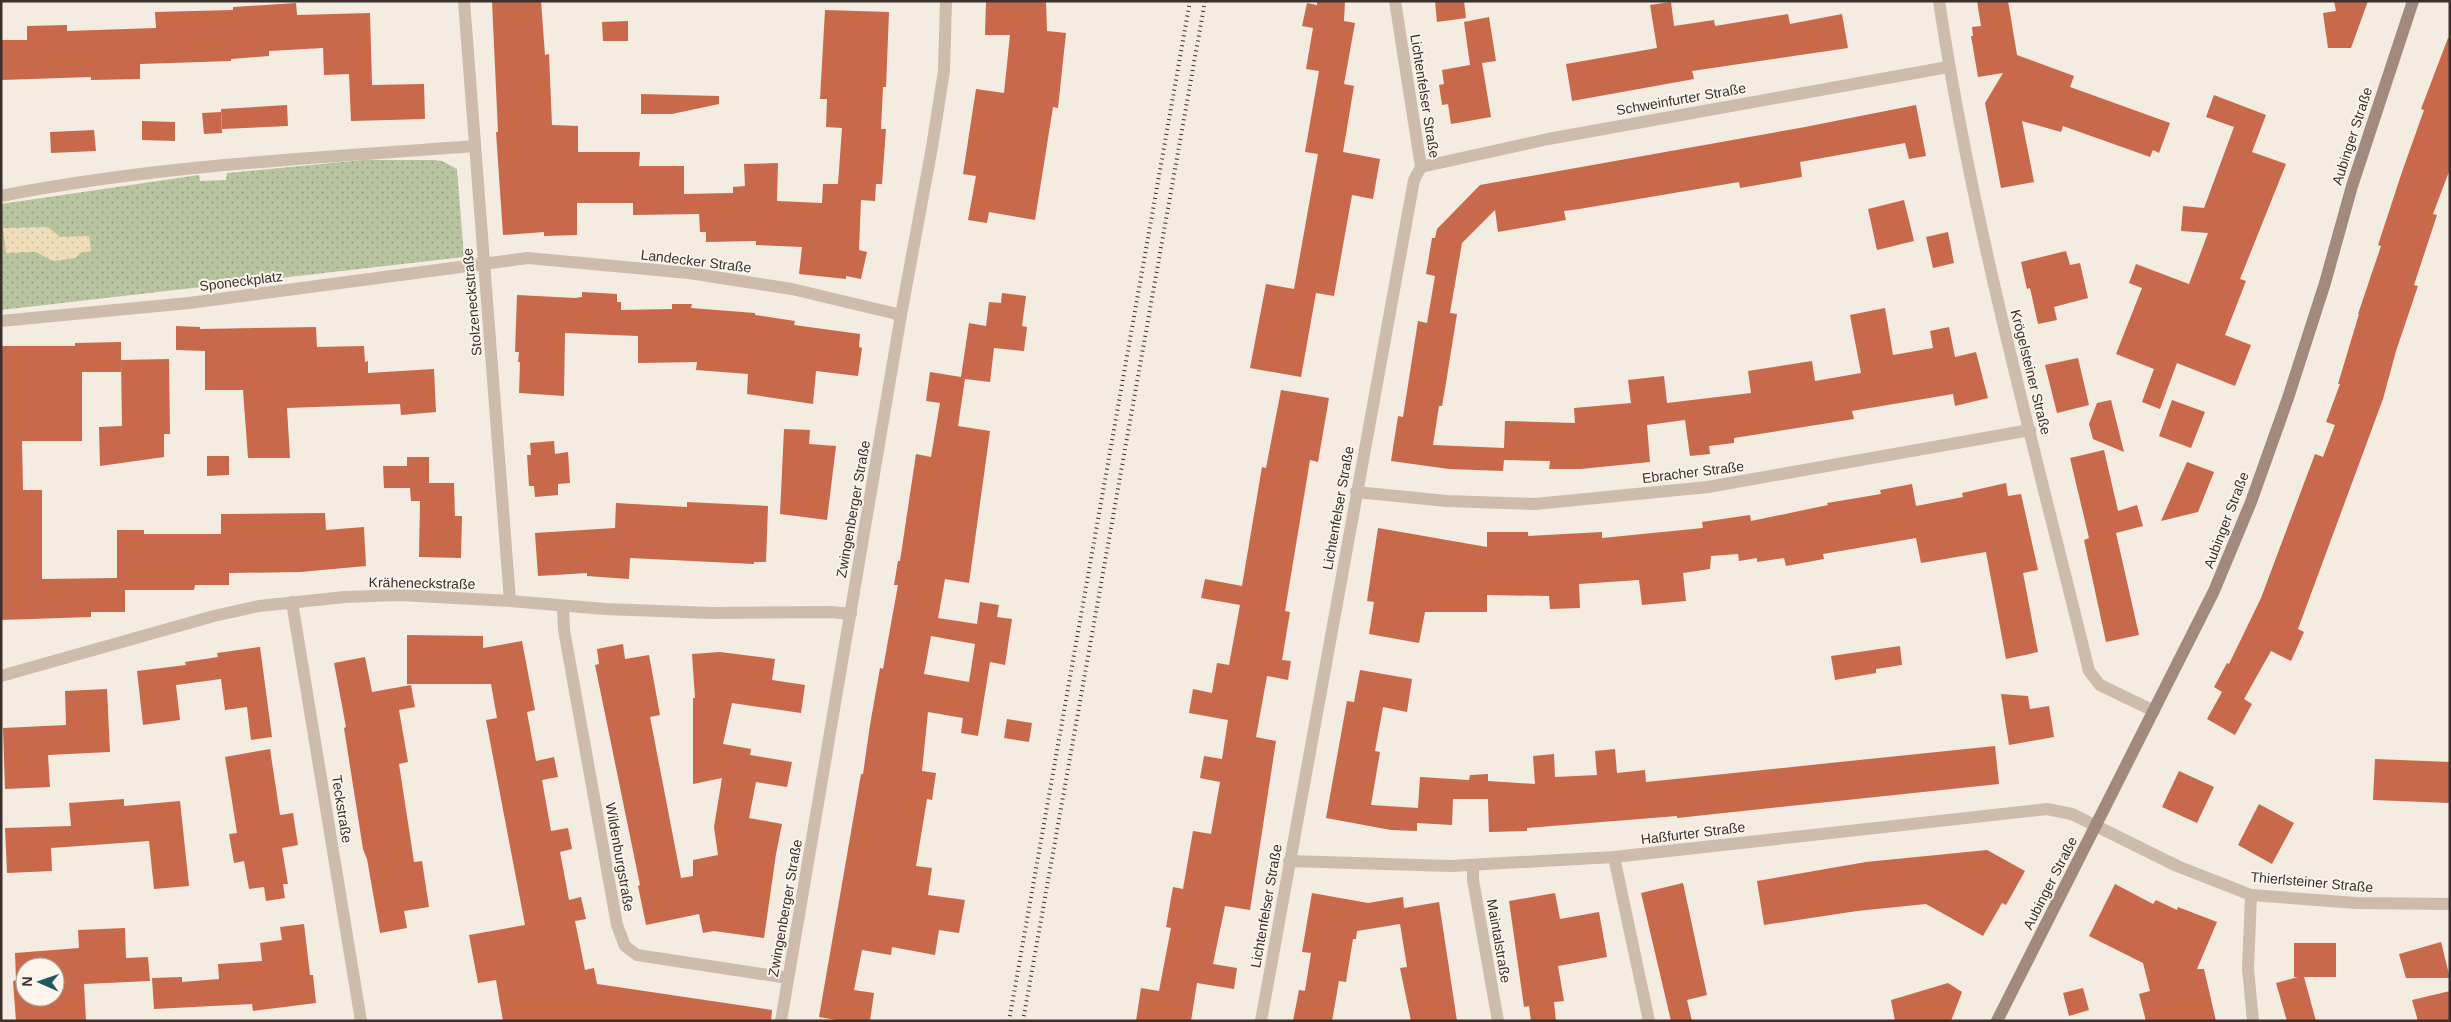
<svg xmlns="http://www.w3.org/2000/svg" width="2451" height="1022" font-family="Helvetica,sans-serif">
<defs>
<pattern id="green-dots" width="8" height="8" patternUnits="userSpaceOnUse" patternTransform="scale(1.25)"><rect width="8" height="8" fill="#b8c4a0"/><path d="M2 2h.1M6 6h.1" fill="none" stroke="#97a083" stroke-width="1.8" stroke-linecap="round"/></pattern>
<pattern id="sand-dots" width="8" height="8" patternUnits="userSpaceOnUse" patternTransform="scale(1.25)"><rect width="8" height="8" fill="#efdcb8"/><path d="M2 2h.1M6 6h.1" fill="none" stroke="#cebd9e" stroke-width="1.8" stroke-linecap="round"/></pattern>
</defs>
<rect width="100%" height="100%" fill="#f4ebe1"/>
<path fill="url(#green-dots)" d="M363 160H434L442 161 457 169 464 257 1 310V204L199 175 200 181 226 180 227 173Z"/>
<path fill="url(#sand-dots)" d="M48 227 60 237 89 236 91 251 80 253 76 258 53 261 36 252 6 253 3 228Z"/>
<g fill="#c8694b" fill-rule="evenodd">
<path d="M492 1H541L545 55 549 54 552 125 578 126V152H640L639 166H684V194L733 193V187L745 186 744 164 778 163 777 201 822 203 823 184H838L842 128 826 127 827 99H820L825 10 889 12 886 87H883L881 129H886L882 184H876L875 201 861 200 859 250 867 252 861 279 846 276V279L799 274 802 247 756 245V241L706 242V232H700L699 214 633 215V203H577V235L544 236V232L503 235 496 132H498Z"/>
<path d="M986 1H1046L1047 31 1066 33 1058 108 1053 107 1035 220 989 212 987 223 968 220 976 176 963 174 976 89 1004 93 1010 35H985Z"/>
<path d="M1317 1H1345L1344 21 1355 23 1344 84 1354 86 1343 152 1380 159 1373 199 1352 195 1334 296 1316 293 1301 377 1250 368 1266 284 1294 289 1318 154 1305 152 1319 71 1306 69 1313 28 1302 26 1307 3 1317 5Z"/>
<path d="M1435 1H1464L1466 18 1437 22Z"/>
<path d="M1977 1H2008L2017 55 2074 76 2070 87 2170 123 2159 153 2153 150 2150 157 2063 126 2061 132 2022 121 2034 182 2001 188 1985 103 2003 73 1978 77 1971 36H1973L1972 27 1981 26Z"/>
<path d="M2334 1H2368L2351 48H2328L2323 13 2336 11Z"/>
<path d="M1671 2 1674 26 1714 20 1715 26 1788 14 1790 24 1842 14 1848 48 1692 71 1694 79 1572 101 1566 64 1657 48 1650 5Z"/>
<path d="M296 3 297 15 370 13 372 85 424 84 425 119 351 121 349 74 324 75 323 48 269 51V56L231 59V61L140 64V79L91 80V77L1 80V40H27V26L67 25V31L156 28 155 12 233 10V7Z"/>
<path d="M1489 17 1496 61 1482 63 1491 117 1451 124 1448 104 1442 105 1439 85 1444 84 1442 70 1470 65 1464 22Z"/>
<path d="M628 21V41H603L602 22Z"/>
<path d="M2448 38H2450V169L2433 214 2437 215 2414 285 2418 286 2396 351 2383 399 2298 629 2304 632 2291 661 2271 651 2244 699 2252 704 2235 735 2207 719 2222 692 2214 687 2227 663 2229 664 2261 598 2315 454 2323 457 2335 425 2326 422 2340 384H2338L2359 314H2358L2381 246 2378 245 2402 172 2424 110 2421 109Z"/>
<path d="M641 94 719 96V104L672 114H641Z"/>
<path d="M2214 95 2266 115 2252 152 2286 164 2240 279 2246 281 2225 335 2251 345 2235 386 2177 363 2160 409 2142 402 2154 369 2116 354 2142 288 2129 283 2136 264 2189 284 2208 233 2181 231 2183 206 2204 208 2234 127 2206 117Z"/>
<path d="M287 105 288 126 222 129 221 109Z"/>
<path d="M1916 105 1926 156 1909 159 1905 143 1883 147 1800 162 1802 177 1740 188 1739 182 1579 209 1564 211 1566 220 1498 232 1495 210 1462 243 1450 313 1457 314 1445 389 1442 406H1439L1433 445 1504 448 1505 421 1575 423 1574 408 1631 403 1628 380 1664 376 1667 403 1751 393 1748 371 1812 361 1815 381 1861 373 1850 315 1885 308 1893 355 1933 348 1930 331 1949 327 1955 357 1976 352 1988 398 1955 406 1953 394 1852 411 1854 419 1734 438V443L1709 446 1710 454 1690 456 1685 420 1647 425 1650 462 1581 469H1549L1550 461 1504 460 1503 471 1449 469 1391 461 1398 416 1403 417 1418 321 1427 323 1435 276 1426 274 1432 238H1435L1437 229 1480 185 1805 127Z"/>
<path d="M221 112 222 133 204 134 202 113Z"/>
<path d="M142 121 175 122V141L142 140Z"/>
<path d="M94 130 96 151 51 153 50 132Z"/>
<path d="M1904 200 1914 241 1877 250 1868 209Z"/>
<path d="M1948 232 1954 263 1933 268 1926 237Z"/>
<path d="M2066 251 2070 265 2080 263 2088 298 2054 307 2057 320 2038 324 2030 288 2027 289 2021 262Z"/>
<path d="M582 292 617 294V302H621V310L672 309V304H692L691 308 755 313V315L795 321 794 325 860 334 859 347 862 348 858 376 816 371 813 404 747 394 748 374 696 370 697 362 638 363V336L565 333 564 396 519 393 520 362H518L519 352H515L517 295 575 298 582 297Z"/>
<path d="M1002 293 1026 296 1022 326 1027 327 1024 351 994 348 990 382 965 379 958 426 990 431 969 583 945 579 938 618 977 624 980 602 999 605 997 617 1012 619 1005 665 990 662 978 736 961 733 963 718 928 712 922 771 936 773 932 800 927 799 916 866 932 868 928 895 965 900 959 933 939 930 935 955 892 947 891 955 862 950 854 990 874 993 870 1021H842L819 1017 861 774H863L870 725 880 668 883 669 887 646 898 585H894L898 561H900L916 454 931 457 940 403 926 401 930 372 961 377 969 323 986 326 989 302 1001 303ZM931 636 975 644 969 682 924 674Z"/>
<path d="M176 326 200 327V329L316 327 317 347 364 346 365 362 368 361V373L434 369 436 412 401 415 400 404 287 408 290 458H248L243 390H205V351L176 350Z"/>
<path d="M121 342V372H82V441H22L23 490H42V579L117 578V530H144V534H221V514L325 513 326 530 364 527 366 566 300 572 229 573V585H195L194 590H125V612H91V617L1 620V346H75V343Z"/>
<path d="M2078 358 2089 405 2057 413 2045 365Z"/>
<path d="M169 359 170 434H164V457L100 466 99 427 122 426 121 360Z"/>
<path d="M1281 390 1329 398 1318 462 1310 460 1285 611 1290 612 1282 660 1291 661 1288 680 1267 676 1256 737 1276 741 1250 910 1225 906 1213 964 1237 968 1234 989 1197 983 1191 1021H1136L1141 988 1159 991 1171 928 1166 927 1173 887 1183 889 1193 831 1211 834 1220 782 1200 778 1204 756 1222 759 1228 720 1189 713 1193 689 1212 693 1217 663 1229 665 1240 605 1201 598 1205 579 1242 586 1262 467 1266 468Z"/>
<path d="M2111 400 2124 452 2093 439 2089 424 2097 403Z"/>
<path d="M2172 400 2205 412 2191 448 2159 436Z"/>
<path d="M784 429 810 430 809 444 836 446 827 520 780 514Z"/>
<path d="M554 441 555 454 568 452 570 483 558 484V495L535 497 534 486H529L527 455H531L530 443Z"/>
<path d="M2104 450 2118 511 2137 505 2143 526 2116 533 2139 635 2106 642 2084 540 2089 538 2070 458Z"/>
<path d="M207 456H229V475L207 476Z"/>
<path d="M407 457H429V483H454L455 516H462L461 558 419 557 420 501H411L410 488H384L383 466H407Z"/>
<path d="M2187 462 2214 472 2198 512 2161 521Z"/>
<path d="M2006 483 2008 496 2021 494 2038 570 2023 573 2038 652 2006 659 1986 552 1921 563 1916 538 1823 554 1824 559 1786 566 1784 558 1757 562V558L1739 561 1738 554 1711 556 1710 569 1683 573 1686 601 1642 605 1639 580 1579 584 1580 608 1550 609 1549 596 1487 595V612H1425L1419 643 1369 634 1374 602 1367 601 1378 528 1487 547V532H1528V536L1602 532V538L1703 528 1702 522 1750 515 1751 521 1828 505 1827 503 1881 494 1880 490 1912 484 1916 506 1963 497 1962 493Z"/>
<path d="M687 502 768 506 766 562H754V564L630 558 629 579 587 576V573L538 576 535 533 615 528 616 503 687 507Z"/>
<path d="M407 635 483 636V648L522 641 535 710 527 712 536 761 554 757 558 777 542 780 551 831 568 828 572 849 560 852 569 900 581 897 586 919 575 921 585 970 594 968 597 984 772 1010 771 1021H503L496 980 478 983 469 935 525 925 486 720 497 718 491 684H407Z"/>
<path d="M623 644 625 659 649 655 660 715 650 717 681 878 693 876V860L718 855 714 827 722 778 693 784V698H695L692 654 720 652 775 659 772 680 805 685 801 713 732 703 723 744 751 749 750 755 792 762 787 787 756 782 749 818 782 824 776 854 764 938 714 931 703 933 699 914 646 925 638 886 640 885 595 665 599 664 597 649Z"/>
<path d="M1900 646 1902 665 1876 669V673L1835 680 1831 656Z"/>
<path d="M260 647 272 737 251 740 247 707 225 710 221 679 176 685 180 720 143 725 137 671 186 665 185 662 218 657 217 653Z"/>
<path d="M365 657 372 692 411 685 415 707 399 710 408 762 399 764 414 862 422 861 429 907 404 911 407 928 380 933 367 859 363 849 344 728 346 727 334 663Z"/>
<path d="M1360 670 1412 679 1407 712 1383 707 1375 751 1380 752 1371 805 1418 808 1417 823 1420 777 1469 780 1470 775 1488 774V781L1535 784 1533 756 1554 754 1555 777 1597 775 1595 751 1615 749 1617 773 1645 770 1646 782 1995 746 1999 784 1677 818V816L1527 828V831L1489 832 1488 799H1453L1452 825 1417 823V831L1391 830 1326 818 1347 701 1354 702Z"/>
<path d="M107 689 110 752 48 755 50 787 5 789 3 728 66 725 65 691Z"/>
<path d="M2001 694 2028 696 2030 709 2049 706 2054 737 2009 745Z"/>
<path d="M1007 719 1032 723 1029 742 1004 738Z"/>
<path d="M270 749 280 815 293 813 298 845 282 848 288 884H283L285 898 266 901 264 887 249 889 244 861 234 863 229 834 237 833 225 757Z"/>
<path d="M2375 759 2450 762V803L2373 800Z"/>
<path d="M2179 771 2214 787 2197 823 2162 807Z"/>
<path d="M124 799V806L180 801 189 886 154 889 149 841 51 848 52 871 7 873 5 828 71 826 69 803Z"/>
<path d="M2259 804 2294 823 2272 864 2238 845Z"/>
<path d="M1987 850 2025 871 2006 905 2002 903 1983 936 1926 904 1857 911 1764 925 1757 881 1866 862Z"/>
<path d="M1683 883 1707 995 1687 1000 1692 1021H1671L1641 893Z"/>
<path d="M2115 884 2153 904 2156 900 2177 910 2178 907 2217 922 2197 969H2204L2216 1021H2146L2139 994 2150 991 2143 963 2089 936Z"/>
<path d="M1312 893 1368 903 1403 897 1404 908 1439 902 1457 1021H1411L1400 968 1407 967 1400 924 1357 931 1356 939H1353L1346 982 1339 981 1332 1021H1293L1299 990 1305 991 1311 953 1302 952Z"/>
<path d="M1555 893 1560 919 1599 912 1607 957 1558 966 1564 1001 1554 1002 1556 1021H1531L1529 1006 1524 1007 1509 901Z"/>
<path d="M304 924 310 975H313L316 1003 253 1011 252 1004 154 1009 152 978 182 977V982L219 979 218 964 262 961 260 943 282 940 280 927Z"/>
<path d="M125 928 126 958 148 957 150 981 84 984 86 1021H16L13 981 16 980 15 953 79 948 78 930ZM25 967H55V997H25Z"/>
<path d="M2441 942 2450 978H2406L2399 954Z"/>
<path d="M2294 943H2336V977H2304L2316 1021H2287L2276 983 2298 977H2294Z"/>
<path d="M1948 983 1962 992 1951 1021H1895L1891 1000Z"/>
<path d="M2083 988 2089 1010 2069 1016 2063 993Z"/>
<path d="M2450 991V1021H2418L2412 1000Z"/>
</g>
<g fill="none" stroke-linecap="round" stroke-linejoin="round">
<g stroke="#cdbbac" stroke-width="12">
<path d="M464 1 510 601"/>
<path d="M1939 1C1973 228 2035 449 2089 671L2100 685 2154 711"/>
<path d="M1421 167 1548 139 1948 67"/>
<path d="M1 196C158 165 317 158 475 146"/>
<path d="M1 321 189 303 528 258 689 273 792 289 901 315"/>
<path d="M1356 492 1447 501 1535 504 1708 487 2030 430"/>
<path d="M292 602 361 1021"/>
<path d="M563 607 564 630 617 925 625 946 637 955 788 978"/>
<path d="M1 676 214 616 259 606 345 597 399 595 510 601 605 609 712 613 831 612 851 614"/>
<path d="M1614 857 1649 1021"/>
<path d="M1289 861 1451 866 1614 857 2047 809 2072 814 2177 866 2251 895 2356 903 2450 904"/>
<path d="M1473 866V880L1498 1021"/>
<path d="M2251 895 2248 969 2253 1021"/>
<path d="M781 1021 901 315 932 147 944 71 946 1"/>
<path d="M1261 1021 1414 180 1421 167 1395 1"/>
</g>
<path stroke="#a18a7d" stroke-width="12" d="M1997 1021 2214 591 2251 502 2288 398 2325 283 2352 186 2413 1"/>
<g stroke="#3b302b" stroke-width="4" stroke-dasharray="1 4" stroke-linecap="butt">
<path d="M1009 1021 1190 1"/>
<path d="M1023 1021 1205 1"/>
</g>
</g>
<g text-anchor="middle" stroke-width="4" stroke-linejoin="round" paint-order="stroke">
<g font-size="14" fill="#3b302b" stroke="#fbf5ee">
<text transform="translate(1425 96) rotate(81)" y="5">Lichtenfelser Straße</text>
<text transform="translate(1681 99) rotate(-10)" y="5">Schweinfurter Straße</text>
<text transform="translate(2352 136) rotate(-72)" y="5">Aubinger Straße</text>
<text transform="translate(696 261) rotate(7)" y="5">Landecker Straße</text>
<text transform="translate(241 281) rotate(-7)" y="5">Sponeckplatz</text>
<text transform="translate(472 302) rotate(-95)" y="5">Stolzeneckstraße</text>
<text transform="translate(2031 372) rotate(76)" y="5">Krögelsteiner Straße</text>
<text transform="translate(1693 472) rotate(-7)" y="5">Ebracher Straße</text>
<text transform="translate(1338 508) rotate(-80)" y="5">Lichtenfelser Straße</text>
<text transform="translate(853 509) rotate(-80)" y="5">Zwingenberger Straße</text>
<text transform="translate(2226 520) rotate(-69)" y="5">Aubinger Straße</text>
<text transform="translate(422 583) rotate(1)" y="5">Kräheneckstraße</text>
<text transform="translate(342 809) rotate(81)" y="5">Teckstraße</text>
<text transform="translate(1693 833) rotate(-7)" y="5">Haßfurter Straße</text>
<text transform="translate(620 857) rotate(80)" y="5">Wildenburgstraße</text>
<text transform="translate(2312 882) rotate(5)" y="5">Thierlsteiner Straße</text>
<text transform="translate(2050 883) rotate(-63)" y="5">Aubinger Straße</text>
<text transform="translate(1266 906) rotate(-80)" y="5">Lichtenfelser Straße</text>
<text transform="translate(785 908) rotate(-80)" y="5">Zwingenberger Straße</text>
<text transform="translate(1499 941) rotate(80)" y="5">Maintalstraße</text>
</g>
</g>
<rect width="2451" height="1022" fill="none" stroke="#3b302b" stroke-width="5"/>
<g transform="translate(40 982) rotate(272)"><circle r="24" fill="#fbf5ee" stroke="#aea6a0"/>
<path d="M0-4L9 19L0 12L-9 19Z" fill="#1f5a5e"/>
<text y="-8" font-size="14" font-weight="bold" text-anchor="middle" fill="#3b302b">N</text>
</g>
</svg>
